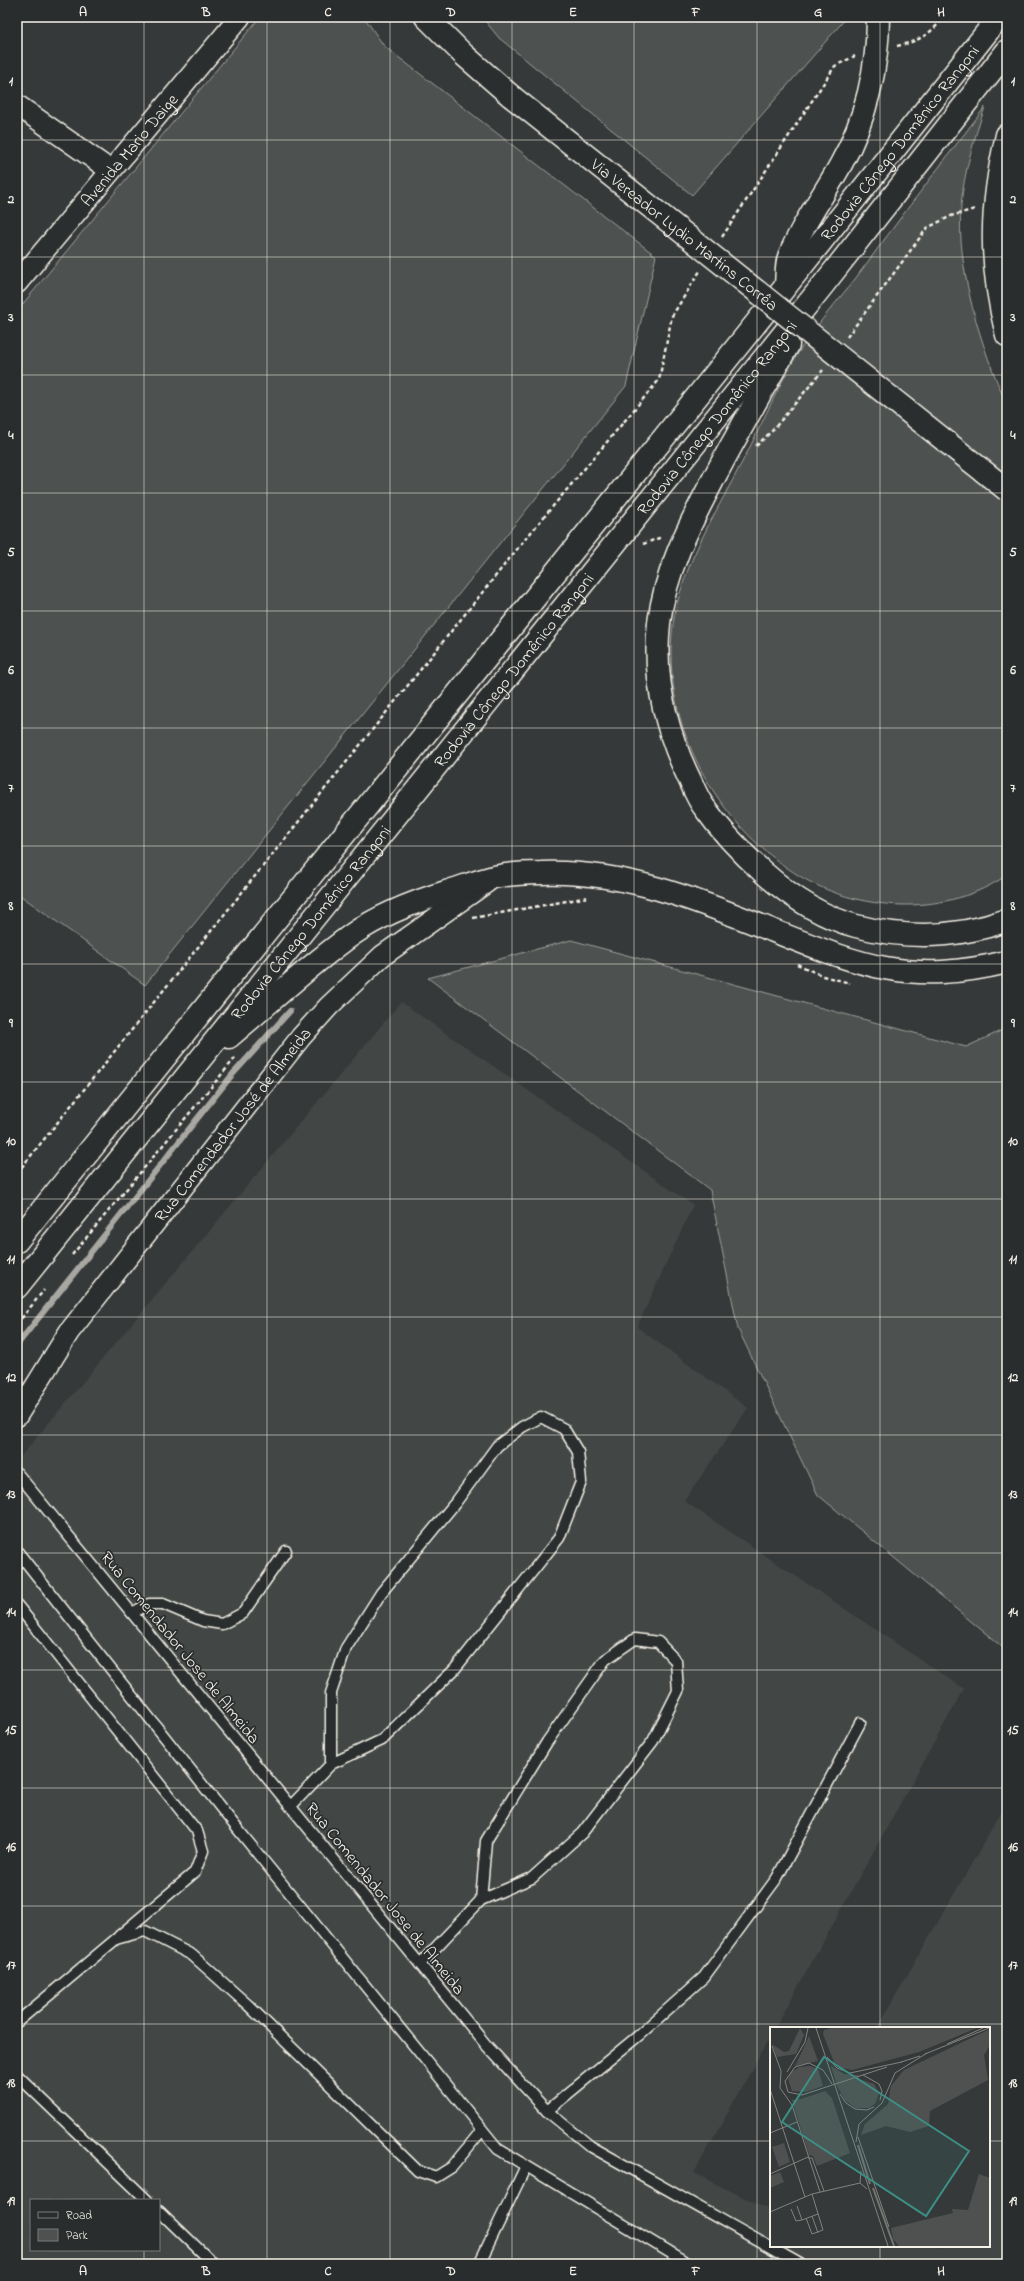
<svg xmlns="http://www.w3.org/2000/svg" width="1024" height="2281" font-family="'Indie Flower',sans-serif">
<rect width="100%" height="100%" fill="#363939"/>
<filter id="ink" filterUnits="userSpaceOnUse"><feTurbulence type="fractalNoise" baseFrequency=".025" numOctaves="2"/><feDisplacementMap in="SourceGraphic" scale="8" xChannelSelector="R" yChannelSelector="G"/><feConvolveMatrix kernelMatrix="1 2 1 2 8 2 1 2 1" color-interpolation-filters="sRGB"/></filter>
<g filter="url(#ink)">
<path fill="#434645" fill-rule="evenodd" d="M401 1002 693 1205 637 1327 748 1408 684 1501 964 1689 775 2028H771V2035L694 2173 771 2211V2246H989V2028H877L1007 1802V2264H17V1461ZM31 2200H159V2250H31Z"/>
<g fill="#4e514f" stroke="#a1a19c">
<path d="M260 17H364L384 46 656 256 626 386 145 985 17 893V311Z"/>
<path d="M482 17H847L692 195 499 38Z"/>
<path d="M985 107C974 139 964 172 961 205 956 269 981 347 1007 405V875C948 916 864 913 803 878 709 823 647 701 680 593 693 548 719 507 740 466 759 431 774 394 794 360 810 332 835 304 855 279 898 221 941 164 985 107Z"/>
<path d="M571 940 966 1047 1007 1028V1651L818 1495 738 1329 710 1190 428 978Z"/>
</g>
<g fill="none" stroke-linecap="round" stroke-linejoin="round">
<path stroke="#a8a7a1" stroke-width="6" d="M17 1345 232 1075 290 1011"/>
<defs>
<g id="lane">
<path d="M17 1473 487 2046 547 2111 590 2146 800 2264"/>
<path d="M17 1551 236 1827 498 2149 689 2264"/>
<path d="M17 1605 197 1831 203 1851 195 1872 119 1936"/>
<path d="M132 1613 149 1604H163L203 1621 222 1624 243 1613 286 1551"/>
<path d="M291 1806 331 1764 382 1740 454 1670 559 1538 581 1482 578 1452 564 1429 541 1417 522 1427 497 1446 456 1502 381 1593 346 1648 331 1693V1764"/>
<path d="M420 1964 481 1900 532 1878 582 1833 653 1741 678 1691 676 1661 658 1642 635 1639 605 1660 547 1742 486 1841 481 1900"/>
<path d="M17 2022 116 1939 145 1931 192 1955 248 2005 418 2171 436 2177 452 2167 482 2130"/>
<path d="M17 2075 147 2200"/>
<path d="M547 2111 638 2036 704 1977 777 1878 860 1723"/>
<path d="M159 2211 214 2264"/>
<path d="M479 2264 526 2166"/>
</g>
<g id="street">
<path d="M17 105 110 170"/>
<path id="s1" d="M17 283 240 17"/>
<path id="s2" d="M17 1416 69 1332 301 1037 329 1006 382 956 487 882"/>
</g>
<path id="secondary" d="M426 17 464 55 511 96"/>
<g id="highway">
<path d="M1007 135C990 207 989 263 1007 335"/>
<path d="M786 285C787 276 786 265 789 257 802 224 824 195 841 164 866 120 878 67 878 17"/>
<path d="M788 345C763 389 738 432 715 476 691 522 665 570 659 623 653 677 665 728 688 776 693 786 697 798 704 807 721 831 742 853 764 873 790 896 821 917 856 926 906 939 958 938 1007 920"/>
<path d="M229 1037C271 1002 309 965 353 934 380 915 414 902 446 892 462 887 478 881 494 877 509 874 526 873 541 873 622 870 695 899 769 929 859 965 908 986 1007 962"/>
<path id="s3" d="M17 1241 786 286 999 17"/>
<path id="s4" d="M17 1287 823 285 1007 51"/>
</g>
</defs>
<use href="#lane" stroke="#f4f1e8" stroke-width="13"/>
<use href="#street" stroke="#f4f1e8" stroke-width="23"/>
<use href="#secondary" stroke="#f4f1e8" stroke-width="25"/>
<use href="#highway" stroke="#f4f1e8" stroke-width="25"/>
<g stroke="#f4f1e8" stroke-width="2.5" stroke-dasharray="4 3" stroke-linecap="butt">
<path d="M897 46C919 41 930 35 944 17"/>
<path d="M722 237 835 66 855 56"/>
<path d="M847 337 927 228 951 216 975 209"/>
<path d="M756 446 772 431 823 370"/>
<path d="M643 544 662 537"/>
<path d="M473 918 588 897"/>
<path d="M797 964 823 976 850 983"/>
<path d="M17 1173 522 543 659 380 672 316 700 271"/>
<path d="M72 1255 236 1057"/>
<path d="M17 1324 44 1290"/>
</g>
<use href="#lane" stroke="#2a2d2e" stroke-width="10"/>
<use href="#street" stroke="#2a2d2e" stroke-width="20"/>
<use href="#secondary" stroke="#2a2d2e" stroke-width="22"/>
<use href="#highway" stroke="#2a2d2e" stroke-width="22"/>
<defs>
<g id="secondary-bridge">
<path id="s5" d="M511 96 1007 490"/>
</g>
</defs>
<use href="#secondary-bridge" stroke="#f4f1e8" stroke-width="25" stroke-linecap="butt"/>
<use href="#secondary-bridge" stroke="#2a2d2e" stroke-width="22"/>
</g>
</g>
<path fill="none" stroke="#f4f1e8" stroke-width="1" stroke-opacity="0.55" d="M144 17V2200M267 17V2264M390 17V2264M512 17V2264M634 17V2264M757 17V2264M880 17V2028M17 140H1007M17 257H1007M17 375H1007M17 493H1007M17 611H1007M17 728H1007M17 846H1007M17 964H1007M17 1082H1007M17 1199H1007M17 1317H1007M17 1435H1007M17 1553H1007M17 1670H1007M17 1788H1007M17 1906H1007M17 2024H1007M17 2141H771M989 2141H1007M880 2246V2264M144 2250V2264"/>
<g text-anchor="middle" stroke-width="3.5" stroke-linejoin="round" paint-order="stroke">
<g font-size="17" fill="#f4f1e8" stroke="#2a2d2e">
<text dy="6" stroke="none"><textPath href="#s3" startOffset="1409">Rodovia Cônego Domênico Rangoni</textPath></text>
<text dy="6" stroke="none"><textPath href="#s1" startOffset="174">Avenida Mario Daige</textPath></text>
<text dy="6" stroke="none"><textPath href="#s5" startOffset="222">Via Vereador Lydio Martins Corrêa</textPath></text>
<text dy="6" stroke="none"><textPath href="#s4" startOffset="1116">Rodovia Cônego Domênico Rangoni</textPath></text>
<text dy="6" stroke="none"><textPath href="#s4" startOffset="792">Rodovia Cônego Domênico Rangoni</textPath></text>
<text dy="6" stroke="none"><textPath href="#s4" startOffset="468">Rodovia Cônego Domênico Rangoni</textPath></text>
<text dy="6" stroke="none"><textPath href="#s2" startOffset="363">Rua Comendador José de Almeida</textPath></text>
<text transform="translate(181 1647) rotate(51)" y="6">Rua Comendador Jose de Almeida</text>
<text transform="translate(386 1898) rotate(51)" y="6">Rua Comendador Jose de Almeida</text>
</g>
</g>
<g transform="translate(770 2027)">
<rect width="220" height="220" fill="#363939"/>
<path d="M30 1 34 8 26 27 7 30 2 17 14 25 19 24ZM61 1H207L149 25 82 43 72 41 64 35 53 7 54 3ZM220 2V18L214 28 218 53 160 84 159 99 140 105 116 99 91 108 95 97 118 77 121 59 134 43ZM39 9 48 34 25 39 35 18ZM40 39 48 42 53 59 35 65 22 64 18 52 21 45 30 40ZM61 39 74 47 88 48 89 52 104 57 109 66 105 77 99 81H85L75 73 67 59ZM55 64 62 71 80 126 47 139 43 129 39 128 22 73 31 72ZM14 116 20 135 9 140 2 120ZM10 145 14 155 0 161V149ZM209 147 220 151V219H129L123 212 121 201 183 186 182 182 198 183Z" fill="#4e514f"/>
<path fill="none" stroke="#757572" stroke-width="2" d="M88 118 100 157M103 161 124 219"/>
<path fill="none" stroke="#82837f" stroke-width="1" d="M46 1 118 219M177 17 213 1M2 19 11 44 10 61 22 78 50 165M155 27 219 1M57 30 67 41 80 46 132 35M131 35 150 29M17 45 35 15 38 1M93 48 109 57 112 64 110 73M15 54 18 65 32 68 117 40M15 54 25 40 39 36 53 43 62 57M0 62 35 170M70 67 76 76 85 82 97 83 104 80M0 106 27 95M88 110 119 200M86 115 89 97 112 76 125 46 157 26M38 131H42L54 164M91 144 90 156 97 162M0 147 38 130M27 179 32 193 48 187M21 182 26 194 32 193M0 185 42 167 90 156M42 189 48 206M36 191 42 207 53 203 42 167"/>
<path fill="#3d8f86" fill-opacity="0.15" stroke="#3d8f86" stroke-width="2" d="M54 30 199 124 156 189 12 95Z"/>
<rect width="220" height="220" fill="none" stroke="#f4f1e8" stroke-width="2"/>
</g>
<rect width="1024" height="2281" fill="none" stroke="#2a2d2e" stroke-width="44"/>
<rect x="30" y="2199" width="130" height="52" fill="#2a2d2e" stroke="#7b7b78"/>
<rect x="38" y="2212" width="20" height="6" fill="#2a2d2e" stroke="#7b7b78"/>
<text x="66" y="2219" font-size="12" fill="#f4f1e8">Road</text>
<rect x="38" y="2229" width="20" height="12" fill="#4e514f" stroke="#7b7b78"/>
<text x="66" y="2239" font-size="12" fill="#f4f1e8">Park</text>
<rect x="22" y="22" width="980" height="2237" fill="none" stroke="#f4f1e8" stroke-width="1.5"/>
<g font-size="13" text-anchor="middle" font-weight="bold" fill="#f4f1e8">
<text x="83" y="16">A</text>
<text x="206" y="16">B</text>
<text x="328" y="16">C</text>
<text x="451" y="16">D</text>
<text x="573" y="16">E</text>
<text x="696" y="16">F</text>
<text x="818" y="16">G</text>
<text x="941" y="16">H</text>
<text x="11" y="85">1</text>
<text x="1013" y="85">1</text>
<text x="11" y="203">2</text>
<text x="1013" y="203">2</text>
<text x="11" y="321">3</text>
<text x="1013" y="321">3</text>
<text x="11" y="439">4</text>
<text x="1013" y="439">4</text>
<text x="11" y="556">5</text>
<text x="1013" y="556">5</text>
<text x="11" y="674">6</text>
<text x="1013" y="674">6</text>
<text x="11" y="792">7</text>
<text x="1013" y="792">7</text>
<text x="11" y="910">8</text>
<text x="1013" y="910">8</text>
<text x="11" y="1027">9</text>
<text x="1013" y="1027">9</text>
<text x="11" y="1145">10</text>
<text x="1013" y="1145">10</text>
<text x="11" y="1263">11</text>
<text x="1013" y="1263">11</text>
<text x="11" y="1381">12</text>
<text x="1013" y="1381">12</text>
<text x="11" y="1498">13</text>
<text x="1013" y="1498">13</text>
<text x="11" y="1616">14</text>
<text x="1013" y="1616">14</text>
<text x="11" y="1734">15</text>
<text x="1013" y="1734">15</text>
<text x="11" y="1851">16</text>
<text x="1013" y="1851">16</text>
<text x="11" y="1969">17</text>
<text x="1013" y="1969">17</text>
<text x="11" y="2087">18</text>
<text x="1013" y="2087">18</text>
<text x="11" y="2205">19</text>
<text x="1013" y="2205">19</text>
<text x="83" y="2275">A</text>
<text x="206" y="2275">B</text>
<text x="328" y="2275">C</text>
<text x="451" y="2275">D</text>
<text x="573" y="2275">E</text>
<text x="696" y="2275">F</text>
<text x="818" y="2275">G</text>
<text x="941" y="2275">H</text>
</g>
</svg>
